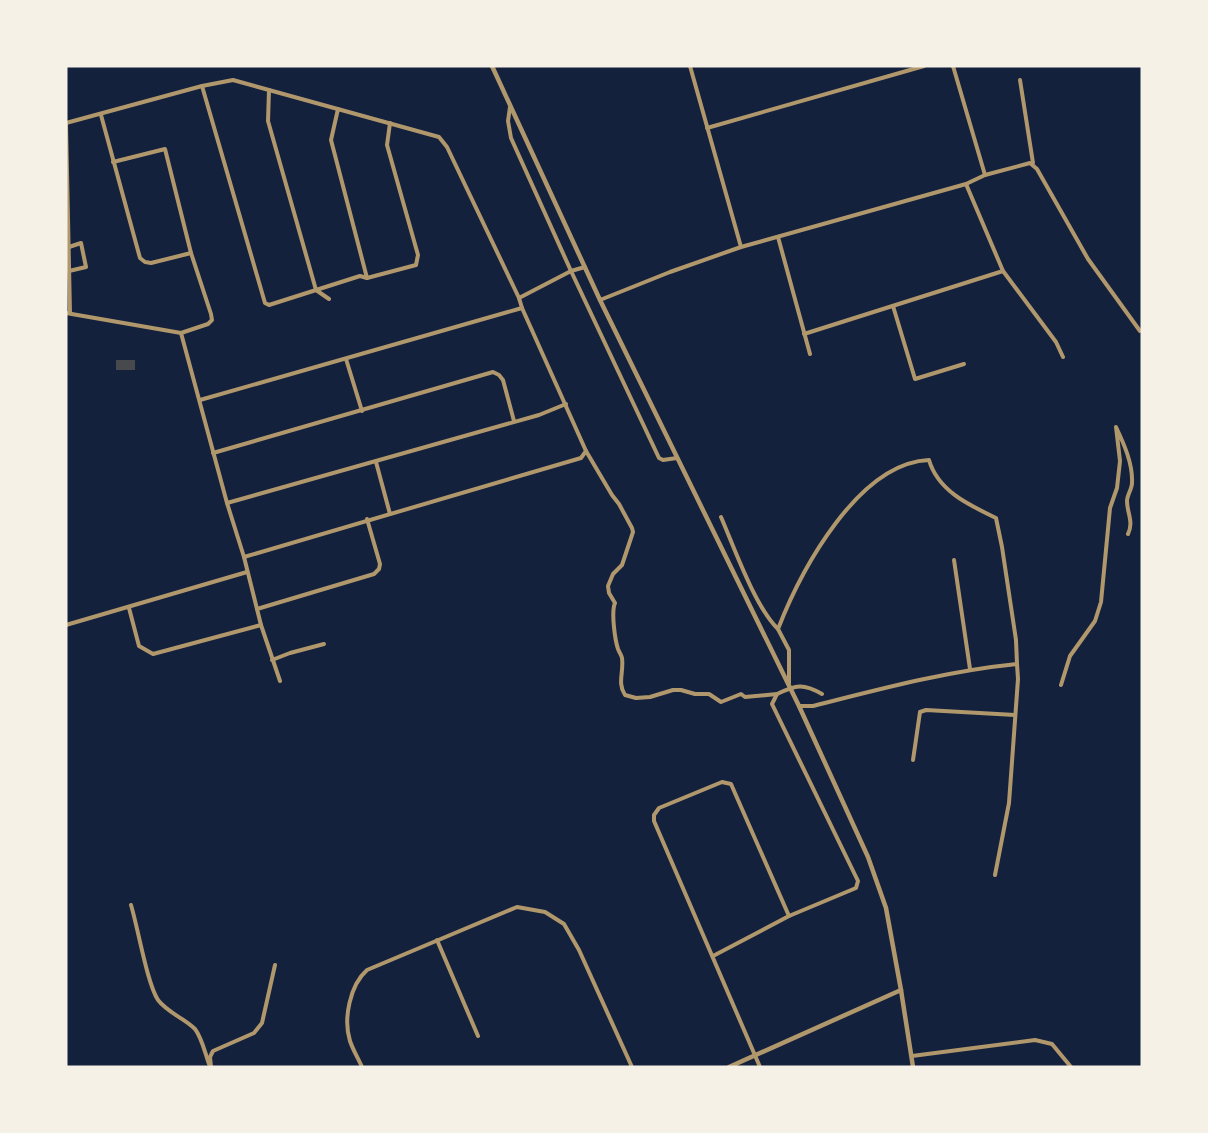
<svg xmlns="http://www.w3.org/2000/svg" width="1208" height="1133" font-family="'Golos Text',sans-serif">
<rect width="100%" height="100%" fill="#14213d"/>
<rect fill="#48494c" x="116" y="360" width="19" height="10"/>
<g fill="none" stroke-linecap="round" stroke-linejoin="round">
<g stroke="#b1986c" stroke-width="4">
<path d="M690 66 741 247"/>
<path d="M953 66 985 175"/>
<path d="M1020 80 1033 163"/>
<path d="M202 86 265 303 269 305 360 276 367 278 416 265 418 255 387 145 390 123"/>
<path d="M269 90 268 121 316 290 329 299"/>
<path d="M510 107 508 121 511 138 571 271 659 458 663 460 677 458"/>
<path d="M338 109 331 140 367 278"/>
<path d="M101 115 140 258 145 262 151 263 191 253 211 314 212 320 208 324 181 333"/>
<path d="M66 123 202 86 233 80 439 137 447 147 519 298 522 308 586 451 612 495 619 504 632 528 633 532 622 565 613 574 608 586 609 593 615 603C611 612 615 640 618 649 620 654 621 654 622 658 624 672 617 683 625 695L636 698 650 697 673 690H681L695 694H709L721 702 741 694 745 697 777 694"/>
<path d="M66 124 70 313"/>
<path d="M707 128 924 66"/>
<path d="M113 162 165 149 191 253"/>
<path d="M778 237 810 354"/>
<path d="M69 247 81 243 86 267 69 271"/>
<path d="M1003 271 1056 342 1063 357"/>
<path d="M519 298 571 271 585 267"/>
<path d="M600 300 670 272 741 247 966 184 985 175 1030 163 1037 169 1088 259 1140 331"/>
<path d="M893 306 915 379 964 364"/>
<path d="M66 313 181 333 227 503 244 557 261 625 280 681"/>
<path d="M804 334 1003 271 966 184"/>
<path d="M346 359 362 411"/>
<path d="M200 400 522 308"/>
<path d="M213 453 493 372 499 375 503 380 514 421"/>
<path d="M376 462 390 514"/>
<path d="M227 503 539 415 566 404"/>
<path d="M721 517C734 547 755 607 778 629"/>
<path d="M244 557 581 458 586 451"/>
<path d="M954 560 970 669"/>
<path d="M129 608 139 646 153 654 261 625"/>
<path d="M257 609 374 574 379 569 380 564 367 519"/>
<path d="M66 625 247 572"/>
<path d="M272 660 290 653 324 644"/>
<path d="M789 683V650L778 629C801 570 858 463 929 460 938 491 969 505 996 518L1002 547 1016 640 1017 664"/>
<path d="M1061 685 1070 656 1095 621 1101 602 1110 508 1117 488 1120 461 1116 427C1124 444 1133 464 1132 483 1132 489 1127 495 1127 501 1127 513 1134 522 1128 534"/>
<path d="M799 706H813C880 689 947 671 1017 664L1018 679 1009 803 995 875"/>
<path d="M913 760 920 712 926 710 1015 715"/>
<path d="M131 905C138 928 147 983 158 1000 168 1013 184 1018 195 1029 202 1038 205 1053 209 1064"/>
<path d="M437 940 478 1036"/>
<path d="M713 956 789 916 856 888 858 881 772 704 777 694C796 685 803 683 822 694"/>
<path d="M912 1056 1035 1040 1052 1044 1071 1067"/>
<path d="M211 1067 210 1057 213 1051 254 1033 262 1023 275 965"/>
<path d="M362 1067C358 1058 353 1050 350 1041 343 1019 350 985 367 970L517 907 545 912 564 924 579 950 632 1067"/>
<path d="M760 1067 654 821V815L659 808 722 782 731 784 789 916"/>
</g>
<g stroke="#b1986c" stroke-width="4.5">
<path d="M492 66 600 300 799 706 868 857 886 908 901 990 913 1067"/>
<path d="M729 1067 901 990"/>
</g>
</g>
<rect width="1208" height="1133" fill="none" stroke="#f6f1e7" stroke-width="135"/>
</svg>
